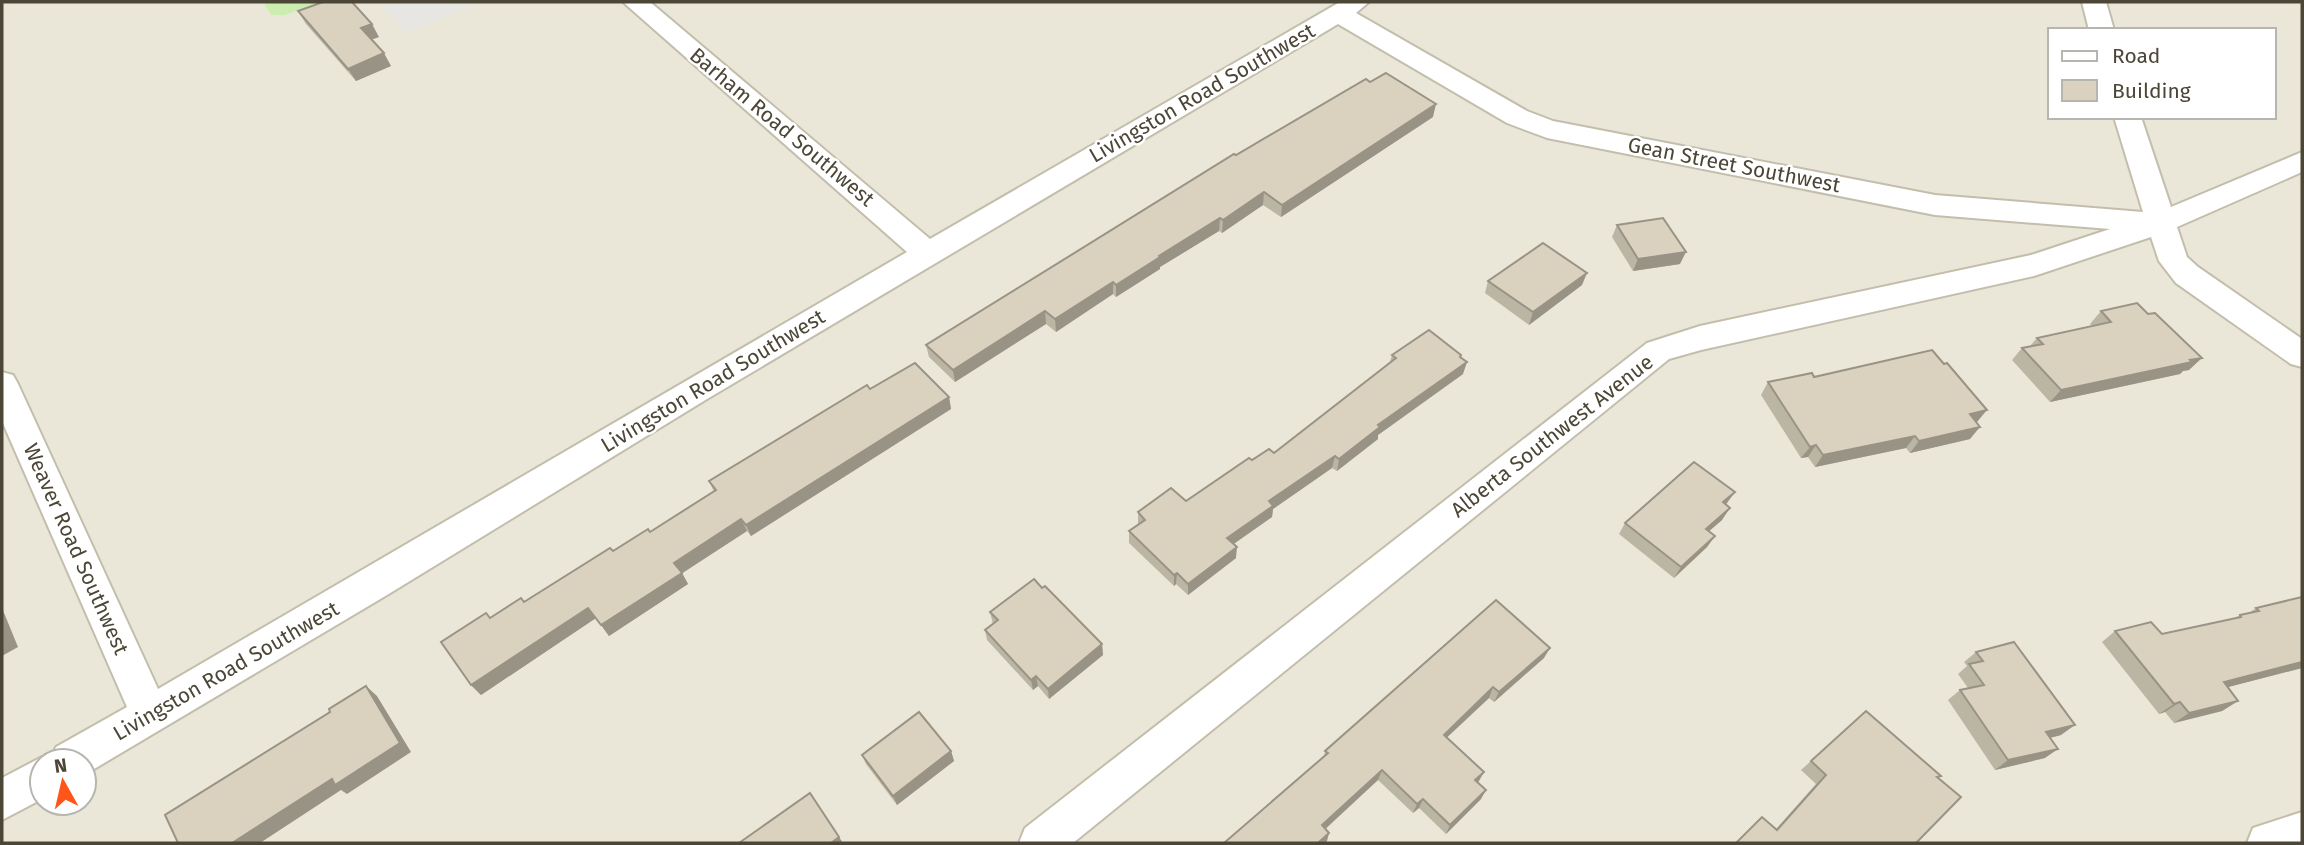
<svg xmlns="http://www.w3.org/2000/svg" width="2304" height="845" font-family="'Fira Sans',sans-serif">
<rect width="100%" height="100%" fill="#f7f4eb"/>
<path fill="#ebe7d8" fill-rule="evenodd" d="M2 2H2302V843H2ZM2050 30H2274V117H2050ZM42 761H84V803H42Z"/>
<path fill="#cbeeb0" d="M266 2H319L285 15H271L265 5Z"/>
<path fill="#e8e6e2" d="M377 2H481L405 33Z"/>
<g fill="none" stroke-linecap="round" stroke-linejoin="round">
<defs>
<g id="minor">
<path d="M623 2H650L930 239 1340 2H1369L1356 13 1527 111 1553 121 1935 195 2143 212 2114 117H2141L2171 207 2302 152V172L2177 227 2187 257 2198 267 2302 339V367L2291 364 2176 283 2159 261 2151 237 2034 276 1701 350 1669 359 1073 843H1019L1025 828 1647 343 1700 326 2031 255 2110 229 1935 215 1547 138 1507 123 1338 24 707 399 387 595 84 775V761H42V799L2 820V778L42 757 50 761 56 747 127 707 2 421V372L13 375 18 384 158 689 907 252Z"/>
<path d="M2082 2H2106L2114 30H2089Z"/>
<path d="M2302 812V843H2247L2253 828Z"/>
</g>
</defs>
<use href="#minor" stroke="#c3beac" stroke-width="4"/>
<use href="#minor" fill="#fff" fill-rule="evenodd"/>
</g>
<g fill="#bbb5a4">
<path d="M298 11 379 37 371 39 391 66 356 81 306 24Z"/>
<path d="M1433 117 1281 217 1263 205 1222 233 1219 231 1160 267V269L1116 297 1113 294 1056 332 1046 324 955 382 929 357 926 345Z"/>
<path d="M1617 225 1680 264 1633 271 1612 237Z"/>
<path d="M1488 281 1582 285 1529 325 1485 293Z"/>
<path d="M2101 311 2189 370 2183 371 2180 374 2050 402 2012 360 2022 348 2030 346 2037 338 2092 326 2090 324Z"/>
<path d="M1392 355 1461 357 1463 374 1378 435V439L1337 471 1332 468 1273 509 1272 517 1234 544 1236 558 1188 595 1176 584 1174 586 1129 543V531L1138 524V512L1186 501 1252 460 1274 453 1390 362Z"/>
<path d="M1814 377 1977 422H1976L1970 439 1910 453 1906 448 1815 467 1808 457 1801 458 1761 395 1768 382Z"/>
<path d="M870 389 949 397 951 409 751 536 747 531 682 573 688 584 609 636 596 618 481 695 471 685 490 618 524 602 613 551 650 532 714 492 709 481Z"/>
<path d="M1727 503 1726 505 1722 520 1709 531 1715 536 1707 547 1674 578 1619 534 1625 523Z"/>
<path d="M2256 608 2302 668 2228 687 2238 701 2222 711 2174 723 2165 712 2159 714 2102 642 2115 631 2162 634 2235 618 2240 615 2249 613Z"/>
<path d="M990 612 1102 644 1103 655 1049 699 1038 686 1033 690 987 640 985 630 993 624Z"/>
<path d="M1976 652 2061 735 2050 738 2045 758 1995 770 1948 700 1960 690 1968 688 1958 674 1967 666 1964 662Z"/>
<path d="M1544 658 1494 702 1489 698 1447 737 1479 781 1478 782 1481 799 1446 834 1419 808 1413 813 1378 780 1325 828 1327 841 1325 843 1324 756 1325 751Z"/>
<path d="M951 751 954 761 897 805 866 764 862 755Z"/>
<path d="M1811 761 1939 778 1916 843 1776 829 1816 784 1801 770Z"/>
</g>
<g fill="#999386">
<path d="M372 24 379 37 368 41 361 28Z"/>
<path d="M384 53 391 66 356 81 348 69Z"/>
<path d="M1436 104 1433 117 1281 217 1282 205Z"/>
<path d="M1264 192 1263 205 1222 233 1223 220Z"/>
<path d="M1220 218 1219 231 1160 267V269L1116 297V285L1159 256Z"/>
<path d="M1686 252 1680 264 1633 271 1638 259Z"/>
<path d="M1587 273 1582 285 1529 325 1533 312Z"/>
<path d="M1113 282V294L1056 332 1055 319Z"/>
<path d="M1045 311 1046 324 955 382 953 370Z"/>
<path d="M2202 358 2189 370 2183 371 2180 374 2050 402 2061 390Z"/>
<path d="M1467 362 1463 374 1378 435V439L1337 471 1339 459 1378 425Z"/>
<path d="M949 397 951 409 751 536 746 525Z"/>
<path d="M1987 410 1977 422 1960 426 1970 414Z"/>
<path d="M1980 427 1970 439 1910 453 1919 441Z"/>
<path d="M1915 436 1906 448 1815 467 1823 455Z"/>
<path d="M1816 445 1808 457 1801 458 1810 447Z"/>
<path d="M1335 456 1332 468 1273 509 1272 517 1226 549 1227 538 1269 501Z"/>
<path d="M1735 492 1727 503 1715 514 1723 502Z"/>
<path d="M1730 508 1722 520 1699 540 1706 529Z"/>
<path d="M741 519 747 531 681 574 674 563Z"/>
<path d="M1715 536 1707 547 1674 578 1681 567Z"/>
<path d="M1237 547 1236 558 1188 595V584Z"/>
<path d="M682 573 688 584 609 636 601 625Z"/>
<path d="M1177 573 1176 584 1174 586V575Z"/>
<path d="M2 608 18 647 2 656Z"/>
<path d="M588 608 596 618 481 695 471 685Z"/>
<path d="M1102 644 1103 655 1049 699 1048 689Z"/>
<path d="M1550 648 1544 658 1494 702 1499 692Z"/>
<path d="M2302 662V668L2209 692 2224 682Z"/>
<path d="M1036 676 1038 686 1033 690 1031 680Z"/>
<path d="M366 686 377 696 411 752 347 794 341 790 260 843H232Z"/>
<path d="M1493 687 1489 698 1440 744 1444 735Z"/>
<path d="M2238 701 2222 711 2174 723 2189 713Z"/>
<path d="M2180 702 2165 712 2159 714 2174 704Z"/>
<path d="M2075 725 2061 735 2033 742 2046 732Z"/>
<path d="M2058 749 2045 758 1995 770 2008 760Z"/>
<path d="M951 751 954 761 897 805 893 796Z"/>
<path d="M1382 770 1378 780 1320 834 1322 825Z"/>
<path d="M1484 772 1479 781 1471 789 1475 780Z"/>
<path d="M1486 790 1481 799 1446 834 1450 825Z"/>
<path d="M1423 799 1419 808 1413 813 1417 804Z"/>
<path d="M1329 833 1327 841 1325 843H1318Z"/>
<path d="M839 837 843 843H831Z"/>
</g>
<g fill="#dad2bf" stroke="#999386" stroke-width="2">
<path d="M323 2H352L372 24 361 28 384 53 348 69 298 11Z"/>
<path d="M1386 73 1436 104 1282 205 1264 192 1223 220 1220 218 1159 256 1160 257 1116 285 1113 282 1055 319 1045 311 953 370 926 345 1234 154 1236 155 1366 79 1370 82Z"/>
<path d="M1663 218 1686 252 1638 259 1617 225Z"/>
<path d="M1543 243 1587 273 1533 312 1488 281Z"/>
<path d="M2137 303 2148 314 2155 313 2202 358 2190 360 2192 362 2061 390 2022 348 2043 344 2037 338 2111 322 2101 311Z"/>
<path d="M1429 330 1461 355 1460 357 1467 362 1378 425 1380 427 1339 459 1335 456 1269 501 1273 506 1227 538 1237 547 1188 584 1177 573 1174 575 1129 531 1145 520 1138 512 1171 488 1186 501 1249 458 1252 460 1269 449 1274 453 1396 358 1392 355Z"/>
<path d="M1932 350 1944 364 1947 363 1987 410 1970 414 1980 427 1919 441 1915 436 1823 455 1816 445 1810 447 1768 382 1812 373 1814 377Z"/>
<path d="M915 363 949 397 746 525 741 519 674 563 682 573 601 625 588 608 471 685 441 642 486 613 490 618 521 598 524 602 610 548 613 551 648 529 650 532 716 490 709 481 867 385 870 389Z"/>
<path d="M1694 462 1735 492 1723 502 1730 508 1706 529 1715 536 1681 567 1625 523Z"/>
<path d="M1034 579 1042 588 1045 586 1102 644 1048 689 1036 676 1031 680 985 630 998 620 990 612Z"/>
<path d="M2302 597V662L2224 682 2238 701 2189 713 2180 702 2174 704 2115 631 2151 622 2162 634 2241 617 2240 615 2259 611 2256 608Z"/>
<path d="M1496 600 1550 648 1499 692 1493 687 1444 735 1484 772 1475 780 1486 790 1450 825 1423 799 1417 804 1382 770 1322 825 1329 833 1318 843H1224L1328 753 1325 751Z"/>
<path d="M2014 642 2075 725 2046 732 2058 749 2008 760 1960 690 1984 685 1969 664 1983 661 1976 652Z"/>
<path d="M366 686 400 743 335 785 332 779 232 843H178L165 815 330 712 329 709Z"/>
<path d="M1866 711 1941 776 1937 777 1961 797 1916 843H1736L1762 817 1777 830 1826 775 1811 761Z"/>
<path d="M919 712 951 751 893 796 862 755Z"/>
<path d="M810 793 839 837 831 843H739Z"/>
</g>
<g text-anchor="middle" stroke-width="5" stroke-linejoin="round" paint-order="stroke">
<g font-size="21" fill="#4c4637" stroke="#fff">
<text transform="translate(1202 93) rotate(-30)" y="7">Livingston Road Southwest</text>
<text transform="translate(782 127) rotate(40)" y="7">Barham Road Southwest</text>
<text transform="translate(1734 165) rotate(11)" y="7">Gean Street Southwest</text>
<text transform="translate(713 381) rotate(-31)" y="7">Livingston Road Southwest</text>
<text transform="translate(1552 436) rotate(-38)" y="7">Alberta Southwest Avenue</text>
<text transform="translate(76 549) rotate(66)" y="7">Weaver Road Southwest</text>
<text transform="translate(226 671) rotate(-30)" y="7">Livingston Road Southwest</text>
</g>
</g>
<rect width="2304" height="845" fill="none" stroke="#4c4637" stroke-width="7"/>
<rect x="2048" y="28" width="228" height="91" fill="#ffffff" stroke="#b7b5af" stroke-width="2"/>
<rect x="2062" y="51" width="35" height="10" fill="#ffffff" stroke="#b7b5af" stroke-width="2"/>
<text x="2112" y="63" font-size="21" fill="#4c4637">Road</text>
<rect x="2062" y="80" width="35" height="21" fill="#dad2bf" stroke="#b7b5af" stroke-width="2"/>
<text x="2112" y="98" font-size="21" fill="#4c4637">Building</text>
<g transform="translate(63 782) rotate(352)"><circle r="33" fill="#ffffff" stroke="#b7b5af" stroke-width="2"/>
<path d="M0-5L12 26L0 18L-12 26Z" fill="#ff5519"/>
<text y="-10" font-size="19" font-weight="bold" text-anchor="middle" fill="#4c4637">N</text>
</g>
</svg>
